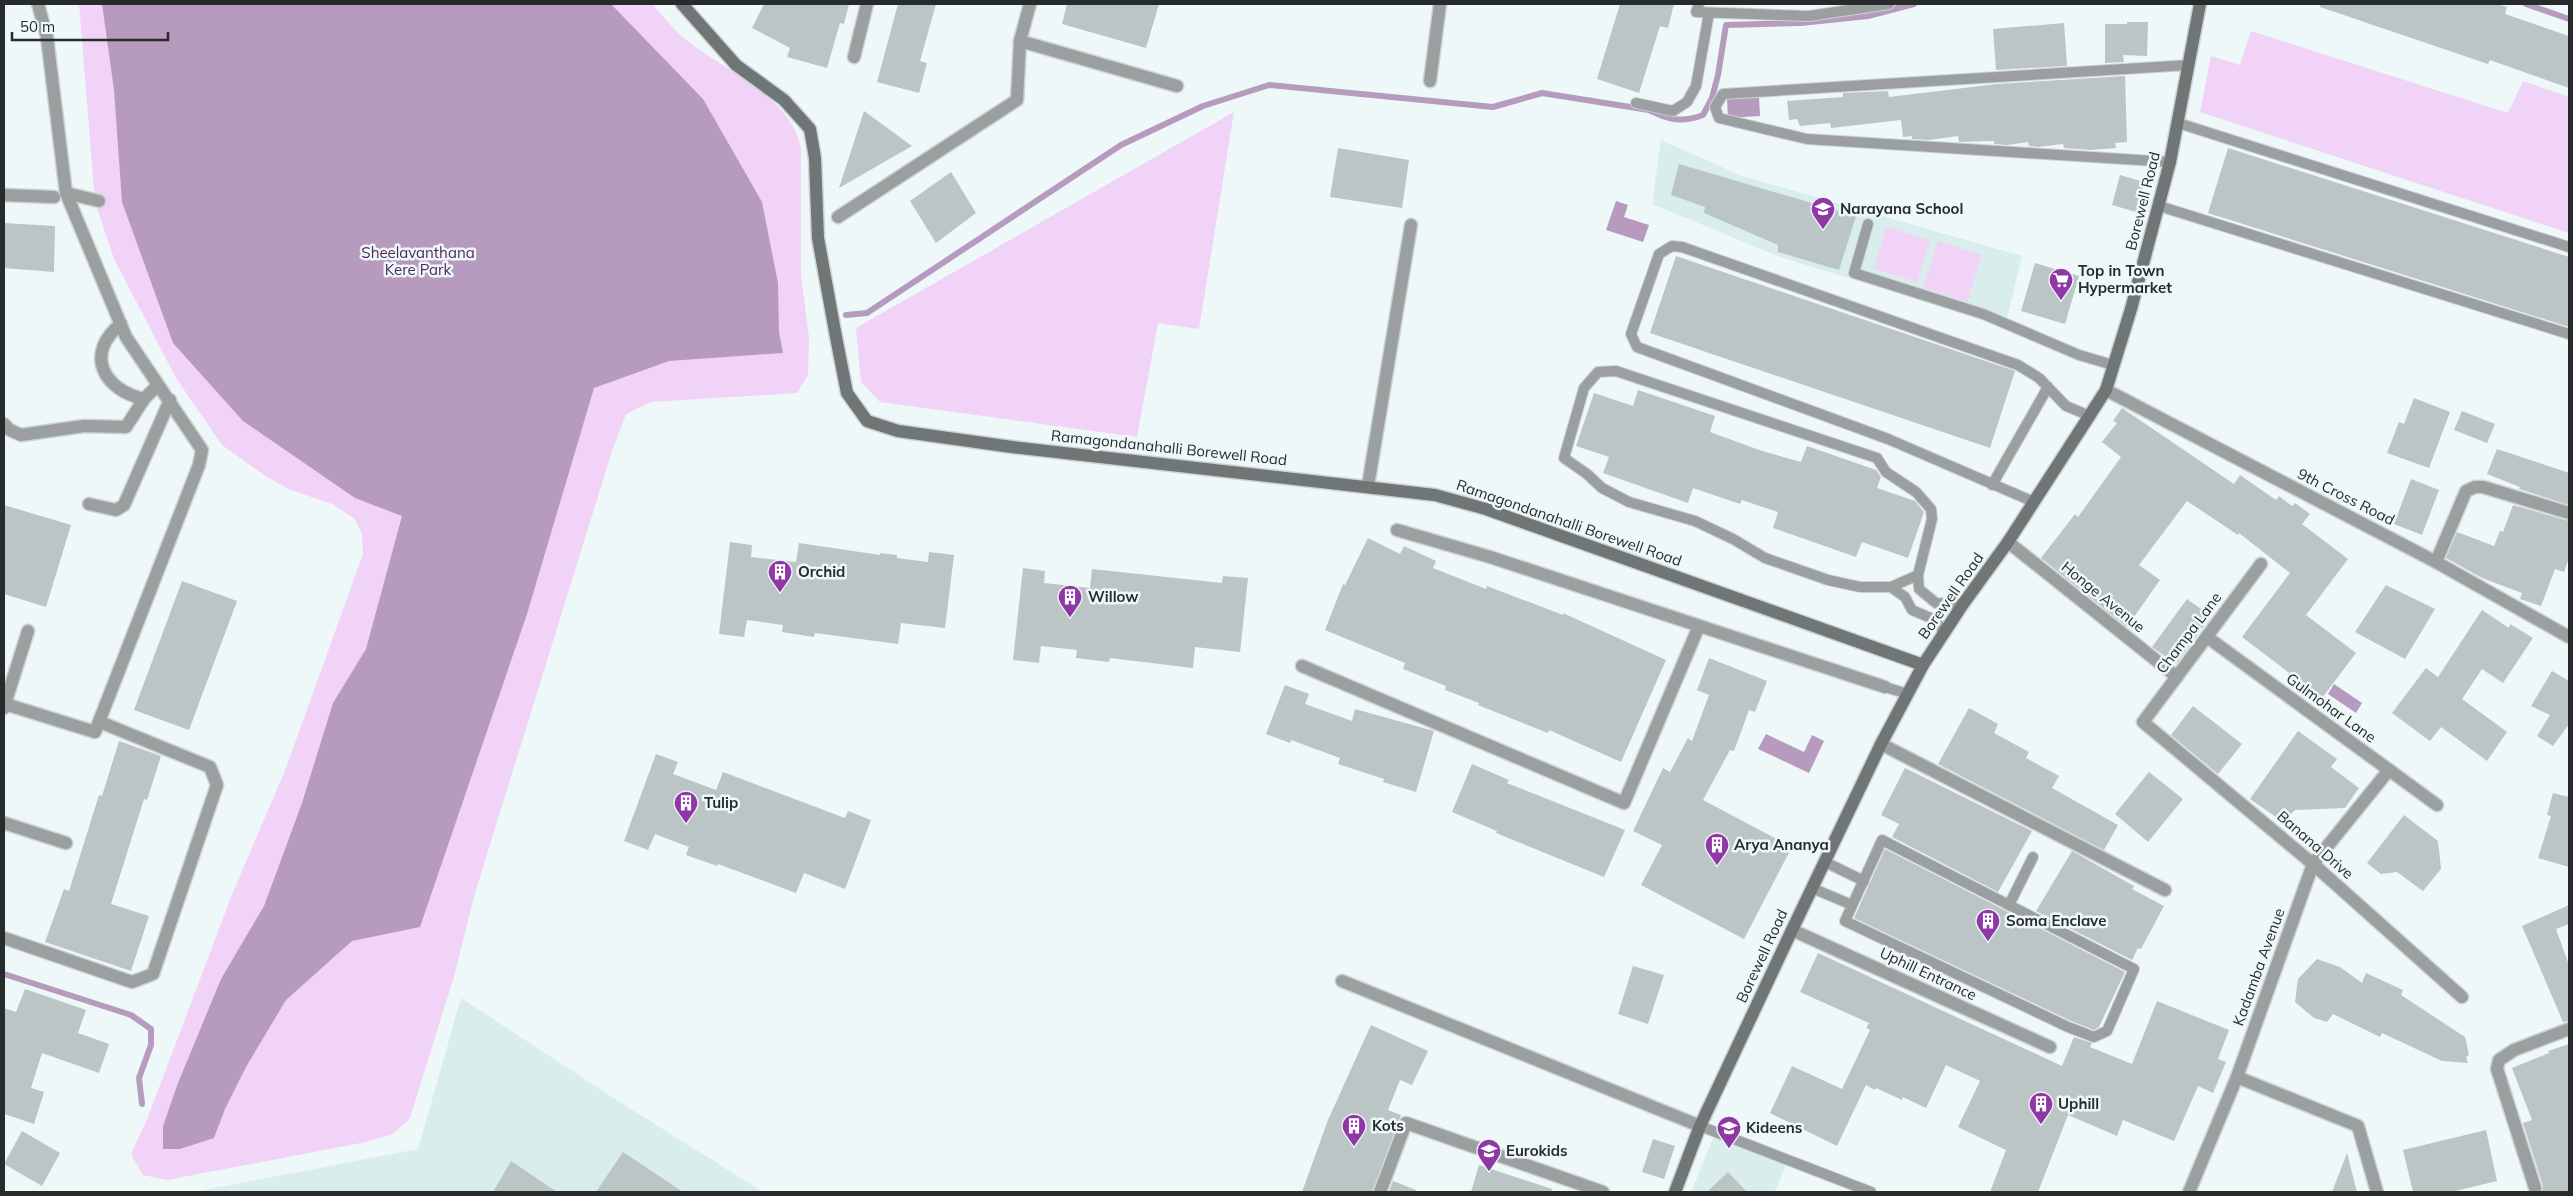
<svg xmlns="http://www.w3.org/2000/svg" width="2573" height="1196" font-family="Mulish,sans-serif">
<rect width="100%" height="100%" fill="#eef8f8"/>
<g fill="#daeded">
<path d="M1661 140 1742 176 2022 256 2005 326 1780 257 1652 204Z"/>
<path d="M461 998 615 1099 763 1192H194L418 1149Z"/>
<path d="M1715 1134 1786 1164 1775 1192H1691Z"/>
</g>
<g fill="#f0d3f7">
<path d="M79 4H652C661 13 669 24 678 33 716 68 792 94 801 149V275L809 337 808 375 797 393 651 402 626 414 612 451 475 893 455 973 410 1118 393 1134 366 1142 167 1180 143 1175 131 1154 148 1117 231 897 286 768 363 554 362 534 355 519 332 504 291 490 267 477 222 445 176 378 114 259 95 202Z"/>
<path d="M2251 31 2508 113 2523 81 2569 97V233L2200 112 2211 56 2240 65Z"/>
<path d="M1234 112 1199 329 1158 323 1137 437 880 402 861 382 856 328Z"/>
<path d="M1886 227 1930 240 1917 282 1874 269Z"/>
<path d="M1938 241 1982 255 1967 302 1923 288Z"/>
</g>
<g fill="#b79bbf">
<path d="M102 4H611L703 99 762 202 778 283 779 332 783 353 669 361 594 388 527 614 420 927 352 941 286 1000 246 1067 225 1109 214 1138 180 1149H163V1126L178 1083 221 979 264 906 302 803 333 703 366 649 402 516 355 498 243 421 173 343 122 202 114 90Z"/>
<path d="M1759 97 1760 116 1728 118 1727 98Z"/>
<path d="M1616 201 1628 205 1624 217 1649 225 1643 242 1606 230Z"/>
<path d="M2334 684 2362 703 2356 713 2328 694Z"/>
<path d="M1766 734 1804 752 1812 735 1824 741 1809 773 1758 749Z"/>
</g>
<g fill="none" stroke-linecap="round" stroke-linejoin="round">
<g stroke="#b79bbf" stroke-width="6">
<path d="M2526 4 2569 19"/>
<path d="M846 315 867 313 1121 145 1203 106 1269 85 1493 107 1542 93 1649 110C1669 120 1682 123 1703 115L1712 98 1718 75 1726 25 1801 23 1868 16 1914 4"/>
<path d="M4 974 131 1015 151 1029V1045L139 1078 142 1104"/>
</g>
</g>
<g fill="#bbc5c5">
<path d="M764 4H849L844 24 840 23 827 68 787 57 790 48 752 28Z"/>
<path d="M898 4H936L920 61 927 63 919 93 877 82Z"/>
<path d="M1067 4H1159L1146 48 1062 24Z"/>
<path d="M1620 4H1674L1668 28 1660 26 1639 93 1597 79Z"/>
<path d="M2320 4H2497L2507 7 2505 14 2569 36V88L2490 60 2488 64 2320 7Z"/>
<path d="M2127 22H2148L2147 56 2123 55 2124 62 2105 63V24H2127Z"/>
<path d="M2064 23 2067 66 1996 70 1993 29Z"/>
<path d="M2125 76 2127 142 2115 143 2116 148 2091 150 2064 148 2063 144 2038 147 2029 146 2028 142 2007 145 1994 144V141L1959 142 1958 136 1929 140 1912 139V136L1903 137 1901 120 1831 128 1830 123 1800 126 1797 119 1789 120 1787 101 1843 97V93L1888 91 1889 97 1997 84Z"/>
<path d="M864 111 912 146 839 188Z"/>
<path d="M1338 148 1409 160 1402 208 1330 197Z"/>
<path d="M2228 148 2569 257V327L2208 213Z"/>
<path d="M1679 164 1856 216 1839 270 1778 252V245L1704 213 1705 207 1671 195Z"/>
<path d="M951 172 976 213 936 243 910 201Z"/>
<path d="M2120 175 2144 182 2136 212 2112 205Z"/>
<path d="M4 223 55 226 54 272 4 268Z"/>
<path d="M1676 256 2015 371 1990 448 1650 333Z"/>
<path d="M2035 263 2079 276 2065 324 2021 311Z"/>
<path d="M1638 390 1715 416 1710 432 1762 451 1801 462 1807 446 1876 470 1881 477 1877 488 1915 501 1924 512 1908 558 1862 542 1856 557 1773 528 1778 512 1742 500 1740 504 1693 488 1688 503 1603 473 1609 457 1576 446 1594 393 1633 406Z"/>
<path d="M2414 398 2450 412 2429 468 2387 453 2399 422 2404 424Z"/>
<path d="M2122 408 2234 484 2240 475 2276 500 2279 496 2292 506 2295 503 2310 514 2302 524 2348 559 2306 615 2356 653 2322 698 2242 637 2290 573 2239 533 2238 535 2187 501 2139 565 2160 580 2127 627 2041 558 2075 514 2078 517 2121 457 2102 442 2117 423 2113 421Z"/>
<path d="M2462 411 2495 424 2487 443 2454 430Z"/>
<path d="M2497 449 2569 473V505L2519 489 2520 487 2487 474Z"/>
<path d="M2411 479 2439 490 2422 535 2394 524Z"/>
<path d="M4 505 71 525 46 607 4 594Z"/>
<path d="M2513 505 2569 521V558L2564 572 2555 569 2541 606 2520 599 2522 593 2482 578 2446 558 2457 532 2494 546 2500 531 2503 532Z"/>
<path d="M1368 538 1400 554 1404 546 1436 561 1433 568 1486 589 1487 586 1563 615V613L1666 660 1621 762 1549 730 1548 733 1478 705 1479 703 1445 690 1446 686 1403 669 1405 663 1325 630 1343 584 1345 585Z"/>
<path d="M730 542 752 545 751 557 796 562 799 543 880 555V553L897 555V558L928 562 929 552 954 555 945 628 901 623 898 644 815 633 814 637 782 632 783 625 747 620 744 637 719 634Z"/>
<path d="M1023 568 1045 571 1044 583 1090 588 1092 569 1222 583 1223 576 1248 578 1240 652 1195 647 1193 668 1110 658 1109 662 1076 658 1077 650 1041 646 1039 663 1013 660Z"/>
<path d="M182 581 237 601 189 730 134 710Z"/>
<path d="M2386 585 2435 609 2405 659 2355 632Z"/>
<path d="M2187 599 2211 616 2176 664 2152 647Z"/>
<path d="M2482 610 2509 628 2510 624 2533 638 2503 683 2482 669 2462 699 2507 732 2487 761 2441 727 2430 741 2392 713 2426 668 2438 677Z"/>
<path d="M1709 658 1767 681 1755 712 1749 710 1734 751 1730 750 1703 800 1792 847 1744 939 1641 885 1662 845 1633 831 1663 768 1670 772 1688 738 1692 741 1709 695 1697 690Z"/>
<path d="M2552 671 2569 681V724L2553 746 2537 736 2550 715 2531 706Z"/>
<path d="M1285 685 1309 694 1305 704 1352 721 1355 709 1434 731 1416 792 1383 782 1384 779 1338 764 1340 758 1291 740 1290 743 1266 734Z"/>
<path d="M2193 706 2242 744 2218 774 2171 735Z"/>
<path d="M1969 708 1998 724 1994 733 2029 752 2026 758 2059 776 2052 788 2118 825 2104 850 1938 764Z"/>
<path d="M2298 731 2337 759 2331 767 2359 788 2345 808 2295 810 2283 822 2250 799Z"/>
<path d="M119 741 161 756 147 800 144 799 111 904 149 916 131 971 45 942 64 889 69 891 99 795 102 796Z"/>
<path d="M656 754 678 762 673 774 716 790 723 772 845 818 848 811 871 820 845 889 804 873 796 893 718 864 717 866 686 855 689 847 655 834 648 850 624 841Z"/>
<path d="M1472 764 1509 780 1507 783 1625 830 1604 877 1496 833 1497 831 1452 812Z"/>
<path d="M1905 768 2032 831 1998 892 1892 837 1899 824 1881 815Z"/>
<path d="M2149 772 2183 799 2148 842 2115 814Z"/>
<path d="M2553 793 2569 797V867L2538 858 2551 816 2547 815Z"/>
<path d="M2404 815 2438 841 2441 869 2423 891 2397 872 2381 874 2367 863Z"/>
<path d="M1885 849 2125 972 2099 1027 2094 1030 2071 1021 1854 918Z"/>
<path d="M2072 851 2134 886 2132 889 2164 906 2141 949 2138 948 2132 960 2036 911Z"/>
<path d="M2569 905V924L2556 929 2569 965V1021L2563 1022 2522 926Z"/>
<path d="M1818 953 2062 1066 2074 1037 2092 1043 2090 1047 2132 1064 2157 1001 2229 1030 2218 1059 2226 1062 2213 1093 2198 1086 2174 1141 2123 1120 2117 1136 2068 1115 2038 1192H1990L2006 1150 1958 1127 1980 1081 1946 1065 1926 1108 1903 1097 1902 1100 1876 1088 1875 1090 1866 1085 1837 1146 1770 1113 1792 1066 1842 1089 1870 1030 1866 1028 1869 1023 1800 992Z"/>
<path d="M2317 959 2340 967 2362 983 2366 973 2403 990 2401 995 2465 1037 2469 1055 2466 1057 2468 1063 2442 1061 2382 1033 2380 1037 2333 1014 2327 1022 2314 1018 2295 1002 2298 979Z"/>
<path d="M1633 966 1664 975 1648 1024 1618 1014Z"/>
<path d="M25 989 86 1010 78 1033 109 1044 99 1073 42 1053 31 1088 44 1092 34 1124 4 1114V1008L16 1012Z"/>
<path d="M1371 1025 1428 1051 1412 1085 1400 1080 1388 1110 1401 1115 1372 1192H1302L1328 1120Z"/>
<path d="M2569 1044V1192H2542L2543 1186 2523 1123 2532 1120 2512 1068 2549 1053 2548 1051Z"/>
<path d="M2486 1130 2497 1181 2451 1192H2413L2403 1150Z"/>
<path d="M22 1131 60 1153 42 1186 4 1164Z"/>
<path d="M1653 1139 1675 1146 1664 1179 1642 1172Z"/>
<path d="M623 1152 683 1192H596Z"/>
<path d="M2347 1153 2357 1192H2332Z"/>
<path d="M511 1161 557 1192H493Z"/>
<path d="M1479 1165 1552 1189 1551 1192H1471Z"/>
<path d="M1728 1172 1747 1192H1707Z"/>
<path d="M1393 1181 1416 1190V1192H1389Z"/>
</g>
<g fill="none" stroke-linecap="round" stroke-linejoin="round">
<defs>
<g id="lane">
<path d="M1699 4 1696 12 1809 16 1889 4"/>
<path d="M1636 103 1673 111 1687 102 1696 86 1709 13"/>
<path d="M2178 123 2569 247"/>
<path d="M2170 162 1807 139 1719 118 1715 107 1723 94 2189 65"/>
<path d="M2159 206 2569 334"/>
<path d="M1868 224 1854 273 1983 314 2079 355 2113 365"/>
<path d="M1992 485 2048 387"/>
<path d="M2034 502 1888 439 1637 347 1631 334 1659 254 1672 246 1682 247 2018 365 2039 378 2066 406 2090 416"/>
<path d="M1891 587 1918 575"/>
<path d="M1945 632 1933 619 1912 610 1905 597 1891 587H1860L1828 580 1765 558 1733 539 1695 521 1629 502 1602 488 1587 474 1564 458 1584 388 1598 372 1616 371 1877 458 1886 472 1916 492 1931 509 1932 519 1918 575 1919 589 1936 603 1963 604"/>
<path d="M1885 687 1908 694"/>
<path d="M1882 840 2134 969 2107 1031 2094 1037 2068 1027 1845 921Z"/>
<path d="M1825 862 1864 881"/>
<path d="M1812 888 1852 905"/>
<path d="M2009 905 2033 857"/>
<path d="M1700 1126 1871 1192"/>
</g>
<g id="street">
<path d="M1020 41 1177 86"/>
<path d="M854 57 867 4"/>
<path d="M1430 81 1440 4"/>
<path d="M66 193 99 201"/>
<path d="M4 195 54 197"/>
<path d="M838 217 1017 100 1020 41 1030 4"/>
<path d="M121 324C84 353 103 390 144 399"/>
<path d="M2106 390 2436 562 2569 637"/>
<path d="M4 424 10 430 21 435 84 426 126 427 144 399 158 385"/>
<path d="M1368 486 1411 225"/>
<path d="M89 504 116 510 124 505 170 400"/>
<path d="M1397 530 1490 557 1885 687"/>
<path d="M2008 542 2177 677"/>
<path d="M2436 562 2466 491 2475 487H2483L2569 513"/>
<path d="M2261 564 2143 722 2313 864 2462 997"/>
<path d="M2207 637 2437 805"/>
<path d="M1302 666 1624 803 1699 626"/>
<path d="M5 704 28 631"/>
<path d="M4 708 5 704 95 732 199 465 202 450 126 337 66 193 47 37 38 4"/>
<path d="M1881 744 2165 890"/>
<path d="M4 823 66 843"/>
<path d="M1792 930 2050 1047"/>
<path d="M4 938 132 982 153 974 217 785 210 767 100 722"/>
<path d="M1342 981 1700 1126"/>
<path d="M2237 1077 2358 1126 2377 1192"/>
<path d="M2535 1188 2497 1069 2499 1060 2514 1050 2569 1029"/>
<path d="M1380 1192 1406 1123 1603 1192"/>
<path d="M2189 1192 2237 1077 2313 864 2389 770"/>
</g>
<g id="secondary">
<path d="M682 4 736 65 784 100 810 129 815 158 818 238 836 337 847 393 867 421 898 431 1012 447 1435 495 1486 509 1923 665"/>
<path d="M1675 1192 1700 1126 1792 930 1881 744 1923 665 1963 604 2008 542 2106 390 2131 309 2170 162 2200 4"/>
</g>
</defs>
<use href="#lane" stroke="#cad3d3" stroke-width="12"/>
<use href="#street" stroke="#cad3d3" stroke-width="15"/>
<use href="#secondary" stroke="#cad3d3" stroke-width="15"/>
<use href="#lane" stroke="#9b9f9f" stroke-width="10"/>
<use href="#street" stroke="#9b9f9f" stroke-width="12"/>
<use href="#secondary" stroke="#707575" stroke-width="12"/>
</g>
<defs>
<symbol id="school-pin" viewBox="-11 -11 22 30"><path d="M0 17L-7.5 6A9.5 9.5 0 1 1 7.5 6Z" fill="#8f38a5" stroke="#eef8f8"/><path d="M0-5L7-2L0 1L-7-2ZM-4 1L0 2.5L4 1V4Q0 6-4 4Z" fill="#fff"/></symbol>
<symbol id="supermarket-pin" viewBox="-11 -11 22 30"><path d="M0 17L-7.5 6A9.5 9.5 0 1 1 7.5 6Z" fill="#8f38a5" stroke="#eef8f8"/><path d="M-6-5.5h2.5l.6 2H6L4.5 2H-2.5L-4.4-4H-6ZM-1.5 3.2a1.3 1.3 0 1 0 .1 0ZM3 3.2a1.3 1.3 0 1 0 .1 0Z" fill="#fff"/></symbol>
<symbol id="building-pin" viewBox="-11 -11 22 30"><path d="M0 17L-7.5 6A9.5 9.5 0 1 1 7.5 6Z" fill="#8f38a5" stroke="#eef8f8"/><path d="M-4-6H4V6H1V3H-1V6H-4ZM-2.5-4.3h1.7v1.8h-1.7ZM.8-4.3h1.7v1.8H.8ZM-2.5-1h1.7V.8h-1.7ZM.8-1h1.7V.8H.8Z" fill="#fff"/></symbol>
</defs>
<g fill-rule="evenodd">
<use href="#school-pin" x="1809" y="195" width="28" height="38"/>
<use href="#supermarket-pin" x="2047" y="266" width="28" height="38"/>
<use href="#building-pin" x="766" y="558" width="28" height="38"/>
<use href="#building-pin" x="1056" y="583" width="28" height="38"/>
<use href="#building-pin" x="672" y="789" width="28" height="38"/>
<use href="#building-pin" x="1703" y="831" width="28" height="38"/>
<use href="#building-pin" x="1974" y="907" width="28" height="38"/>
<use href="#building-pin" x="2027" y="1090" width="28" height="38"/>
<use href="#building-pin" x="1340" y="1112" width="28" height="38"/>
<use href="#school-pin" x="1715" y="1114" width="28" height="38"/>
<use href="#school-pin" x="1475" y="1137" width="28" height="38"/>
</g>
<g text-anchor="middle" stroke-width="5" stroke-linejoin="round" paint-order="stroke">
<g font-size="15" fill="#272b2b" stroke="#eef8f8">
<text transform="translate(2143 201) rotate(-76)" y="5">Borewell Road</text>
<text transform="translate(1169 448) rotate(6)" y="5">Ramagondanahalli Borewell Road</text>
<text transform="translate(2346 497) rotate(27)" y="5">9th Cross Road</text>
<text transform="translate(1569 523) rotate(19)" y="5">Ramagondanahalli Borewell Road</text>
<text transform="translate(1951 596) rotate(-55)" y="5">Borewell Road</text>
<text transform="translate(2103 597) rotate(39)" y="5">Honge Avenue</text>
<text transform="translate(2189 633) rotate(-53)" y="5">Champa Lane</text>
<text transform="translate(2331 708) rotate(36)" y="5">Gulmohar Lane</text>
<text transform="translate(2315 845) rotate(41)" y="5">Banana Drive</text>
<text transform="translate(1762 956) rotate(-65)" y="5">Borewell Road</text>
<text transform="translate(2259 967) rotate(-70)" y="5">Kadamba Avenue</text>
<text transform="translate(1928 974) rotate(25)" y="5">Uphill Entrance</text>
</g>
<g font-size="15" font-weight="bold" fill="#272b2b" stroke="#eef8f8" text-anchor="start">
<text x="1840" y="214">Narayana School</text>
<text x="2078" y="276">Top in Town<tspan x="2078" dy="17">Hypermarket</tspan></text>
<text x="798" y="577">Orchid</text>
<text x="1088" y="602">Willow</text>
<text x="704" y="808">Tulip</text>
<text x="1734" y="850">Arya Ananya</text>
<text x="2006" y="926">Soma Enclave</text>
<text x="2058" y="1109">Uphill</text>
<text x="1372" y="1131">Kots</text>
<text x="1746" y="1133">Kideens</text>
<text x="1506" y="1156">Eurokids</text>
</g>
<g font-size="15" fill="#502a59" stroke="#eef8f8">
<text x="418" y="258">Sheelavanthana<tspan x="418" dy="17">Kere Park</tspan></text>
</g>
</g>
<rect width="2573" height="1196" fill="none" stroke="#272b2b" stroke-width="10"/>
<path d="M12 32v8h156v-8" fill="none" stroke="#272b2b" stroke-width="2.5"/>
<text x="20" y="32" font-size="15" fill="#272b2b" stroke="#eef8f8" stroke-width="4" paint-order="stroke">50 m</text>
</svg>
